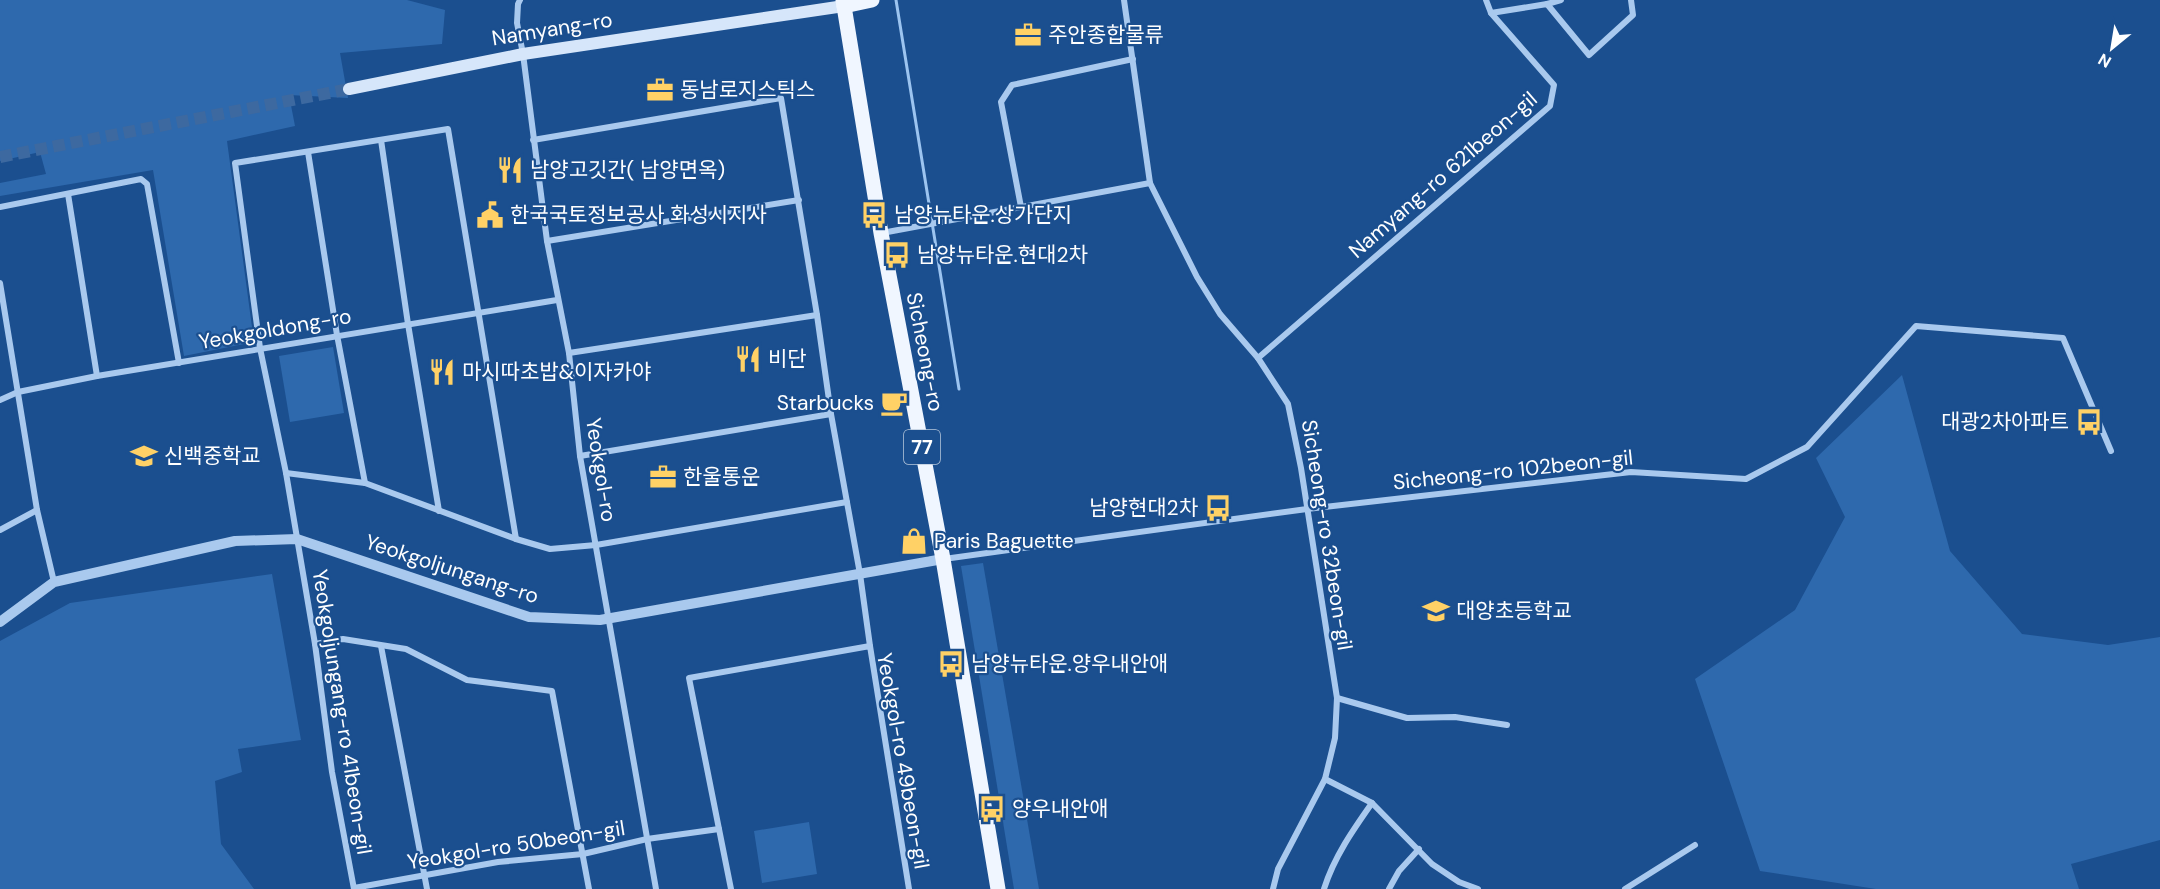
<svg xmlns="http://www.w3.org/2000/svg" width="2160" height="889" font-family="'DM Sans','Noto Sans KR',sans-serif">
<rect width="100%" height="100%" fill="#1b4f8f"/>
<g fill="#2e69ad">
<path d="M0 0H407L445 10 442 44 340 53 348 98 289 95 295 126 227 141 254 342 184 356 153 170 0 196V183L46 174 40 152 0 161Z"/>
<path d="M333 347 344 413 290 422 279 356Z"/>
<path d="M1902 375 1950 551 2022 634 2108 645 2160 637V840L2071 864 2079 889H1876L1760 871 1695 679 1795 610 1845 517 1816 458Z"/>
<path d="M983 563 1039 889H1014L961 566Z"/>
<path d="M272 574 301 740 238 749 242 772 215 781 221 844 254 889H0V641L70 603Z"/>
<path d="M809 822 817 874 762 883 754 831Z"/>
</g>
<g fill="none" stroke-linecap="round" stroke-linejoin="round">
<path stroke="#9cc4f0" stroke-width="3" d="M896 0 959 389"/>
<path stroke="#3d69a0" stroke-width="12" stroke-dasharray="12 6" stroke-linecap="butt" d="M0 157 349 89"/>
<g stroke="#a9c9ee" stroke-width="6">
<path d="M520 0 518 4 517 23 523 54 547 241 569 353 580 456 656 889"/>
<path d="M1124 0 1150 183 1197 277 1220 314 1258 358 1288 404 1301 468 1337 698 1335 738 1325 779 1278 869 1273 889"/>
<path d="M1486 0 1491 13"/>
<path d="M1547 4 1561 0"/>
<path d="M381 140 408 324 439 511"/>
<path d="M533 140 781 98 817 315 831 414 860 574 870 646"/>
<path d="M308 152 337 335 365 483"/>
<path d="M68 194 97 376"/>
<path d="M0 207 141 179 147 184 179 363"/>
<path d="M1021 207 1001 102 1012 85 1133 59"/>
<path d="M882 233 1150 183"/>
<path d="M547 241 799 200"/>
<path d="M0 283 37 510 54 582"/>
<path d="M569 353 817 315"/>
<path d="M1258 358 1550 106 1554 85 1491 13 1547 4 1589 55 1633 15 1631 0"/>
<path d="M0 400 18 392 97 376 557 300"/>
<path d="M580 456 831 414"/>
<path d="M286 473 365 483 516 539 550 549 596 545 847 502"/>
<path d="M0 530 37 510"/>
<path d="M944 559 1307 509 1631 472 1746 479 1807 447 1916 326 2063 338 2111 451"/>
<path d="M315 644 343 639 406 649 467 680 552 691 589 889"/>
<path d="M381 646 427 889"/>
<path d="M1337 698 1407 718 1455 717 1507 725"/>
<path d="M1325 779 1372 803 1432 864 1459 882 1478 889"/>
<path d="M719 829 731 889"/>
<path d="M354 888 498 862 583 854 647 839 719 829 689 678 870 646 909 889"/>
<path d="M354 889 332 772 315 644 286 473 260 348 235 163 448 129 516 539"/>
<path d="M1324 889C1334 857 1353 830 1372 803"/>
<path d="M1389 889 1399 871 1419 849"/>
<path d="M1625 889 1695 845"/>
</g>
<path stroke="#a9c9ee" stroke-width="10" d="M0 622 54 582 235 541 297 539 529 617 600 620 943 559"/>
<path stroke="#d6e6fa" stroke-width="12" d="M349 89 523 54 844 6"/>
<g stroke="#f0f6ff" stroke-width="15">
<path d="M843 0 881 233 943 559 998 889"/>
<path d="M844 6 872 0"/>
</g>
</g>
<defs>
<symbol id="office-bare" viewBox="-9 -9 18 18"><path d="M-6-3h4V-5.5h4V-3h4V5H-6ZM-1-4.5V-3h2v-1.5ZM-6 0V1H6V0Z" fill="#ffd166" stroke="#1b4f8f" stroke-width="2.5" paint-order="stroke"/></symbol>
<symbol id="restaurant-bare" viewBox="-9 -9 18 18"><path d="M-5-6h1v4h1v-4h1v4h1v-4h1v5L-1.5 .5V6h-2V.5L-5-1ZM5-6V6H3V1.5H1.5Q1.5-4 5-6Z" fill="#ffd166" stroke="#1b4f8f" stroke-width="2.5" paint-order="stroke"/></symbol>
<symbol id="civic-bare" viewBox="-9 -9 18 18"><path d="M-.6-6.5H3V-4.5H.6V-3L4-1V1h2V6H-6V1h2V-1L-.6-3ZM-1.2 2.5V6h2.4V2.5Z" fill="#ffd166" stroke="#1b4f8f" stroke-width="2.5" paint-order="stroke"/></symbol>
<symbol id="bus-bare" viewBox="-9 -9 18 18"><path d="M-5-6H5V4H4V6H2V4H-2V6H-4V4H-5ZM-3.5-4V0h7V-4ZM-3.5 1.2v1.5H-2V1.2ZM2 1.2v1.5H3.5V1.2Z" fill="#ffd166" stroke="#1b4f8f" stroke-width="2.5" paint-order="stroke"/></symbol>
<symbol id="cafe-bare" viewBox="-9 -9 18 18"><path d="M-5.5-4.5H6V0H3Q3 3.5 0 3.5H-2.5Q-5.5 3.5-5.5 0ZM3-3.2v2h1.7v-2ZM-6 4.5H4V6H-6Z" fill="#ffd166" stroke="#1b4f8f" stroke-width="2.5" paint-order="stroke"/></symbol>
<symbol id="school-bare" viewBox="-9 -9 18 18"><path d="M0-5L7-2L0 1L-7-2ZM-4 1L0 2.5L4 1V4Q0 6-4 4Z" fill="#ffd166" stroke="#1b4f8f" stroke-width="2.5" paint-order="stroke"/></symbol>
<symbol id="shop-bare" viewBox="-9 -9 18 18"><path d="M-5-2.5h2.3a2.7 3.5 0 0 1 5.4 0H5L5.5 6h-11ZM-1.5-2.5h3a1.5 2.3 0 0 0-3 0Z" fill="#ffd166" stroke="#1b4f8f" stroke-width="2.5" paint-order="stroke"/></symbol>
</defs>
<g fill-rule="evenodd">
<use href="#office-bare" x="1009" y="16" width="38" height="38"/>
<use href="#office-bare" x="641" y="71" width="38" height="38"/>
<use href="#restaurant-bare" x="491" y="151" width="38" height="38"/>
<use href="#civic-bare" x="471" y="196" width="38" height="38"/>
<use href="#bus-bare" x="855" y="196" width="38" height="38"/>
<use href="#bus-bare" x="878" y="236" width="38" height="38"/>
<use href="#restaurant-bare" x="729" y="340" width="38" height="38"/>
<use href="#restaurant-bare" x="423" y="353" width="38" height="38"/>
<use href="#cafe-bare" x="875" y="384" width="38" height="38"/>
<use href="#bus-bare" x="2070" y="403" width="38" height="38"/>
<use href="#school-bare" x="125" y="437" width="38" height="38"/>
<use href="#office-bare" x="644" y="458" width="38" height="38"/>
<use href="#bus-bare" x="1199" y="489" width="38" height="38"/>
<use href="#shop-bare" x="895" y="522" width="38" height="38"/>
<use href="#school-bare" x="1417" y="592" width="38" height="38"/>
<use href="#bus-bare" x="932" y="645" width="38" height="38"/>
<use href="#bus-bare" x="973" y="790" width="38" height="38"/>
</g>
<g text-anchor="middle" stroke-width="4.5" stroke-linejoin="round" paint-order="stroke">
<rect fill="#1b4f8f" stroke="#bbcadd" stroke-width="1.5" x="904" y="430" width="36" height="34" rx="4.5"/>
<g font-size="20" font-weight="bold" fill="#fff">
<text x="922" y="454">77</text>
</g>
<g font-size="21" fill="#fff" stroke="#1b4f8f">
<text transform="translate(552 29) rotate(-9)" y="7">Namyang-ro</text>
<text transform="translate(1443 175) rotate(-41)" y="7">Namyang-ro 621beon-gil</text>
<text transform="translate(275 329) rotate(-10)" y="7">Yeokgoldong-ro</text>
<text transform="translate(925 352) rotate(79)" y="7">Sicheong-ro</text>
<text transform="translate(601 470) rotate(81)" y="7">Yeokgol-ro</text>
<text transform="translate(1513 470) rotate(-6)" y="7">Sicheong-ro 102beon-gil</text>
<text transform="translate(1327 535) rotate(81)" y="7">Sicheong-ro 32beon-gil</text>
<text transform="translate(452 569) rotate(18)" y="7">Yeokgoljungang-ro</text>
<text transform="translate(342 712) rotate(81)" y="7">Yeokgoljungang-ro 41beon-gil</text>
<text transform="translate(903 761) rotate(80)" y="7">Yeokgol-ro 49beon-gil</text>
<text transform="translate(516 845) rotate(-9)" y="7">Yeokgol-ro 50beon-gil</text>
</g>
<g font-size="21" fill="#fff" stroke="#1b4f8f" text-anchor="start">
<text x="1048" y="42">주안종합물류</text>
<text x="680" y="97">동남로지스틱스</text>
<text x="530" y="177">남양고깃간( 남양면옥)</text>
<text x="510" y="222">한국국토정보공사 화성시지사</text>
<text x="894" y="222">남양뉴타운.상가단지</text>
<text x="917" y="262">남양뉴타운.현대2차</text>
<text x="768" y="366">비단</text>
<text x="462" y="379">마시따초밥&amp;이자카야</text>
<text x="874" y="410" text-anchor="end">Starbucks</text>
<text x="2069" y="429" text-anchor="end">대광2차아파트</text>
<text x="164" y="463">신백중학교</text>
<text x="683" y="484">한울통운</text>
<text x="1198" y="515" text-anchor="end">남양현대2차</text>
<text x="934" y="548">Paris Baguette</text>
<text x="1456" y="618">대양초등학교</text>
<text x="971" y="671">남양뉴타운.양우내안애</text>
<text x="1012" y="816">양우내안애</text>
</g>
</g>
<g transform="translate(2112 48) rotate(210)" stroke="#1b4f8f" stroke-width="4.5" paint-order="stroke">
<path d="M0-4.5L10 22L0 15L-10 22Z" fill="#ffffff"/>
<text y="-9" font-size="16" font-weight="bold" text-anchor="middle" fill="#ffffff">N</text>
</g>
</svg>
